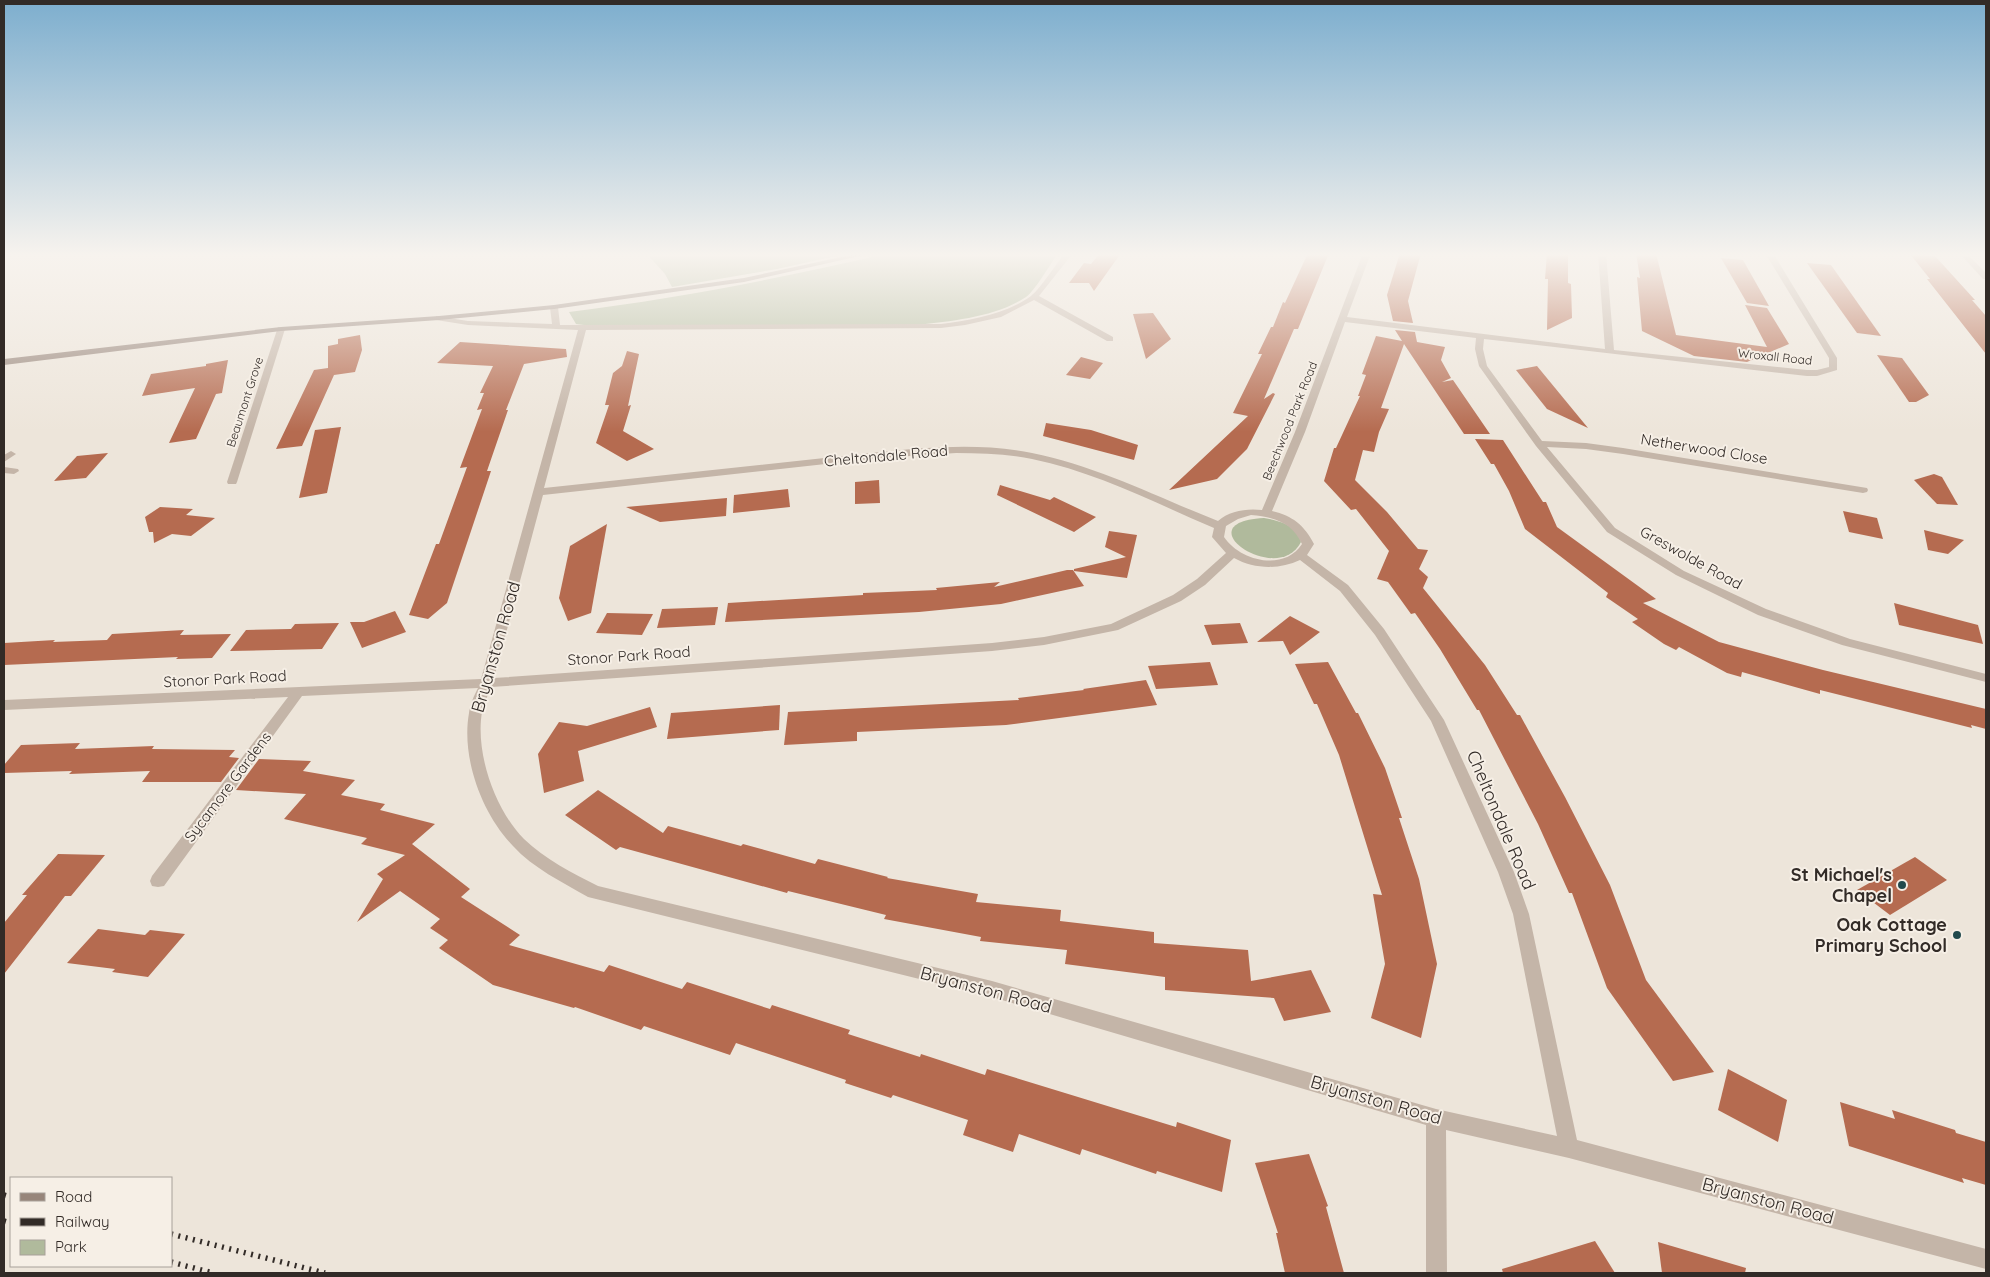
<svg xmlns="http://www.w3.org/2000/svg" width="1990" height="1277" font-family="Quicksand,sans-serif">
<rect width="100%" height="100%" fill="#ede5da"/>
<g fill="#b0ba9c">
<path d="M646 253H849L777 269 672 287 665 274Z"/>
<path d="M890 253H1058C1051 263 1035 291 1026 297 996 317 953 321 917 325H584L576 324 569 312C679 298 782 278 890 253Z"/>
<path d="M1264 518C1281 521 1296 525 1301 542 1278 588 1182 522 1264 518Z"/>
</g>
<g fill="#b56b50">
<path d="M1100 253H1121L1094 291 1089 283H1069L1084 263 1091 264Z"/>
<path d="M1308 253H1329L1298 329H1294L1264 399 1273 393 1275 394 1247 449 1217 479 1169 490 1248 416 1233 413 1262 354H1258L1271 327H1273L1283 302 1285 303Z"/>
<path d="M1400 253H1421L1408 301 1413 323 1393 321 1387 295Z"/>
<path d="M1547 253H1568V283L1571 284 1572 318 1547 330 1548 279H1545Z"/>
<path d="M1636 253H1656L1676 335 1767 347 1745 305 1767 308 1789 344 1747 362 1694 356 1642 331 1637 277 1640 278Z"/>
<path d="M1910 254 1935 256 1975 300H1972L1986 316V354L1927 279H1930Z"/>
<path d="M1721 258 1743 260 1769 306 1747 303Z"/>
<path d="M1807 263 1831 265 1881 336 1857 333Z"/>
<path d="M1153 313 1171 339 1146 359 1133 314Z"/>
<path d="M1395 330 1415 332 1417 342 1445 347 1441 360 1451 378 1442 382 1453 380 1490 434H1464L1404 344 1381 408 1389 409 1379 432 1374 452 1363 450 1355 480 1387 512 1418 549 1428 550 1419 569 1428 577 1423 588 1485 665 1517 715H1520L1565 797 1610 885 1646 980 1714 1072 1673 1081 1607 988 1572 893H1569L1538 824 1479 710H1477L1440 649 1415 613 1411 614 1388 582 1377 579 1389 551 1356 509 1351 510 1324 481 1334 448H1336L1360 396H1358L1366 375 1362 374 1376 336 1402 341Z"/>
<path d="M360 335 362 350 355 372 334 375 302 446 276 449 314 370 328 368V346L338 344V339Z"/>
<path d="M460 342 566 349 567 357 524 364 506 410H508L487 471H491L447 603 428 619 409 615 436 544H439L467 467 460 468 482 409 477 410 484 393H480L493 366 437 363Z"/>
<path d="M627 351 639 354 628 406 631 405 623 431 654 449 627 461 596 443 609 405H605L613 373 622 366Z"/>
<path d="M1877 355 1902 358 1929 395 1916 402H1909Z"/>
<path d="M1081 357 1103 363 1090 379 1066 375Z"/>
<path d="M228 360 222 393 216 394 196 439 169 443 195 388 142 396 151 374 206 366V364Z"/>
<path d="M1537 366 1588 428 1547 409 1516 370Z"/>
<path d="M1046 423 1091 430 1138 445 1134 460 1043 436Z"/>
<path d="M341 427 327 493 299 498 315 430Z"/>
<path d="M1475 439 1503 440 1543 502H1546L1557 527 1656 599 1643 603 1719 642 1823 670 1986 709V729L1971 725 1972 728 1820 690V694L1742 672 1741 677 1727 673 1679 647 1676 650 1664 644 1632 622 1638 619 1606 597 1608 593 1525 529 1509 491 1494 464H1491Z"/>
<path d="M108 453 86 478 54 481 77 456Z"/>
<path d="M1934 474 1942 477 1958 505 1937 504 1914 480Z"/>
<path d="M879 480 880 503 855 504V482Z"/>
<path d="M1000 485 1050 500 1054 497 1096 517 1074 532 997 495Z"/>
<path d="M788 489 790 507 733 513 734 495Z"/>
<path d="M727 498 726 516 660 522 626 507Z"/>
<path d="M160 507 193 509 186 515 215 518 191 536 172 534 154 543 153 532H149L145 517Z"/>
<path d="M1843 511 1877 518 1883 539 1849 532Z"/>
<path d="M607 524 591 613 568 621 559 598 570 546Z"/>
<path d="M1924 530 1964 540 1948 554 1928 550Z"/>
<path d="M1109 531 1137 535 1127 578 1074 571V569L1126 557 1105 547Z"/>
<path d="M1067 570H1073L1084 586 1001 604 919 612 725 622 728 603 863 595V593L937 590 936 588 1000 582 994 587Z"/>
<path d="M1894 603 1978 625 1983 644 1899 625Z"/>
<path d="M718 607 715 625 657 628 662 609Z"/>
<path d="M395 611 406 632 362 648 350 622H364Z"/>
<path d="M607 613 653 614 642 635 596 633Z"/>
<path d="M1290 616 1320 632 1290 655 1283 641 1257 642Z"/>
<path d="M339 623 322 649 230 651 246 630 291 629 295 624Z"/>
<path d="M1240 623 1248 643 1212 645 1204 625Z"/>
<path d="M184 630 180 635 231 634 212 658 176 659 178 657 4 665V643L55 640 53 642 107 640 112 634Z"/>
<path d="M1210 662 1218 685 1156 689 1148 666Z"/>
<path d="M1328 662 1356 713H1358L1385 768 1402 818H1399L1419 879 1437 964 1421 1038 1371 1018 1385 964 1373 894 1382 895 1339 755 1317 704H1314L1295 664Z"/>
<path d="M1146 680 1157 705 1006 725 857 732V741L784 745 788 712 1019 700 1018 698 1084 690 1083 689Z"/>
<path d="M780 705 779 730 667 739 671 713Z"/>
<path d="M650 707 657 727 578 751 584 781 544 793 538 754 559 722 587 726Z"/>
<path d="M80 743 75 749 154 746 152 749 235 750 229 757 239 758 221 782H142L150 771 69 774 72 771 4 773V765L21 745Z"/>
<path d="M259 759 311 761 303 771 355 780 341 795 385 804 380 810 435 824 412 844 470 889 461 897 520 935 509 945 604 972 609 965 682 989 687 982 770 1009 772 1005 850 1030 848 1034 920 1057 921 1054 985 1075 987 1069 1176 1127 1177 1122 1231 1140 1222 1192 1157 1171 1156 1174 1082 1149 1080 1155 1019 1134 1013 1152 963 1135 968 1120 893 1095 891 1098 845 1083 846 1080 736 1043 730 1055 644 1026 641 1030 575 1007 574 1008 493 985 439 948 448 940 430 928 440 919 400 891 357 922 383 879 377 874 405 855 361 844 367 838 284 819 306 794 236 790Z"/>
<path d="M598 790 663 833 668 826 741 846 743 844 815 864 818 859 888 877 887 878 978 894 976 902 1061 910 1060 921 1154 932V943L1248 950 1251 981 1311 970 1331 1012 1284 1021 1274 998 1165 990V977L1065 964 1067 950 980 941 981 937 884 919 886 915 788 891 787 893 620 847 616 850 565 815Z"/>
<path d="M58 854 105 855 71 896H65L4 974V923L27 895H22Z"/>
<path d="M1915 857 1947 880 1890 915 1857 890Z"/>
<path d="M98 929 145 935 150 930 185 934 148 977 112 972 115 969 67 963Z"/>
<path d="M1728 1069 1787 1100 1778 1142 1718 1110Z"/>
<path d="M1840 1102 1895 1119 1892 1110 1955 1130 1956 1133 1986 1142V1185L1962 1178 1964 1183 1849 1146Z"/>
<path d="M1309 1154 1328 1206 1326 1207 1344 1273H1285L1276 1233H1278L1255 1163Z"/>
<path d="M1595 1241 1615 1273H1503L1502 1269Z"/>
<path d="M1658 1242 1746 1268 1745 1273H1662Z"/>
</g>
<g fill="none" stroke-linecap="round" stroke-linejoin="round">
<g fill="#c4b5a8" fill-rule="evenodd">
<path d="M1065 253H1073L1039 296 1113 337V341H1107L1034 300 1001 317 965 325 941 328 586 330 544 488 880 452C931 447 982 443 1032 453 1097 466 1157 497 1218 521 1229 511 1247 508 1262 510L1295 432 1363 253H1371L1347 317 1605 349 1598 253H1606L1614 350 1807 370H1817L1829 367V358L1765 253H1773L1837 358V370L1817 376H1807L1484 339 1483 349 1487 366 1542 441 1586 443 1623 448 1867 488 1868 490 1867 492 1863 493 1623 454 1586 449 1547 447 1615 528 1684 571 1766 609 1850 639 1986 674V682L1842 645 1758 615 1676 575 1607 532 1536 446 1479 366 1475 349 1476 338 1345 322 1305 432 1272 511C1293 516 1304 525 1314 544L1307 555 1348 585 1384 629 1444 720 1514 872 1529 914 1577 1140 1986 1249V1269L1569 1158 1446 1130 1447 1273H1426V1125L992 997 588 897C562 882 533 868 513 846 482 814 461 758 469 713 470 704 474 696 478 688L302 696 164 886 158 887 152 886 150 881 152 876 288 697 4 710V700L481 679 578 330 468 325 436 320V316L468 321 552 324 550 307 554 305 558 307 560 325 941 324C971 320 1006 314 1031 296 1041 288 1056 264 1065 253ZM956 453C982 453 1007 454 1032 459 1096 472 1155 503 1214 528L1212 537 1226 553 1197 579 1173 595 1111 624 1044 637 992 643 494 678 543 495 880 458ZM1251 515C1274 517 1292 522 1302 544 1284 572 1240 561 1224 537L1226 526 1238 519ZM1234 558C1254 569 1279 570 1300 560L1340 591 1375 635 1431 721 1498 872 1513 914 1557 1136 1436 1109 992 981 598 886C572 873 545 859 524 839 495 810 475 753 482 712 484 703 488 695 491 687L992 651 1044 645 1118 630 1181 601 1205 585Z"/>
<path d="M1959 253H1986V257L1969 256 1986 273V279H1983Z"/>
<path d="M278 327 285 329 237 482 236 484H228L227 482Z"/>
<path d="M11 451 16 454 4 462V455Z"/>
<path d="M4 467 18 469 19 471 14 474 4 473Z"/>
</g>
<path fill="#97857a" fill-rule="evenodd" d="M860 253H873L744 282 554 309 439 320 281 331 4 365V359L281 327 439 316 554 305 744 278Z"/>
<g stroke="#322b27" stroke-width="5.5" stroke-dasharray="2 5.5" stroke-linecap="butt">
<path d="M4 1195 11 1197"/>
<path d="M4 1221 11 1223"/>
<path d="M171 1234 325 1273"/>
<path d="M171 1262 213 1273"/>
</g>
</g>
<linearGradient id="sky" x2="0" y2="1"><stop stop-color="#7daece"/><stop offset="0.59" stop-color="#f7f3ee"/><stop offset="1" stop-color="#f7f3ee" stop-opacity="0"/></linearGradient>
<rect width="1990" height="432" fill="url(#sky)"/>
<g fill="#224a4d" stroke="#f6efe6" stroke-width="2">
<circle cx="1902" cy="885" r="5"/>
<circle cx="1957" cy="935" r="5"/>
</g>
<g text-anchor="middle" stroke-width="4" stroke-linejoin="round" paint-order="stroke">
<g font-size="12" fill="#322b27" stroke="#f6efe6">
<text transform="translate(1775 357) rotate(6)" y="4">Wroxall Road</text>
<text transform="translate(245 402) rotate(-72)" y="4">Beaumont Grove</text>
<text transform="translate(1290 421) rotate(-68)" y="4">Beechwood Park Road</text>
</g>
<g font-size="15" fill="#322b27" stroke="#f6efe6">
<text transform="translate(1704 449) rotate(9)" y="5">Netherwood Close</text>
<text transform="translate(886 456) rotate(-5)" y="5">Cheltondale Road</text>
<text transform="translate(1691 558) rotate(29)" y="5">Greswolde Road</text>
<text transform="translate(629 656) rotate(-4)" y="5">Stonor Park Road</text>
<text transform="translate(225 679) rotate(-3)" y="5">Stonor Park Road</text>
<text transform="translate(228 787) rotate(-53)" y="5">Sycamore Gardens</text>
</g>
<g font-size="18" fill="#322b27" stroke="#f6efe6">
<text transform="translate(496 647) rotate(-74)" y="6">Bryanston Road</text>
<text transform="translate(1501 820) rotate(67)" y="6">Cheltondale Road</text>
<text transform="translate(986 990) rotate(15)" y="6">Bryanston Road</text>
<text transform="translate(1376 1100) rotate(16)" y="6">Bryanston Road</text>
<text transform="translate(1768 1201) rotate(15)" y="6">Bryanston Road</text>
</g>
<g font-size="18" font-weight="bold" fill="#322b27" stroke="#f6efe6" text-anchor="end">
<text x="1892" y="881">St Michael's<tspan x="1892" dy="21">Chapel</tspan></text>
<text x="1947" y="931">Oak Cottage<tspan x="1947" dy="21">Primary School</tspan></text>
</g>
</g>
<rect width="1990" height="1277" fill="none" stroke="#322b27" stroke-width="10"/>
<rect x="10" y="1177" width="162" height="90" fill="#f6efe6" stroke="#a8a19a"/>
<rect x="20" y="1193" width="25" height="8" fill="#97857a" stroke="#a8a19a"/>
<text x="55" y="1202" font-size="15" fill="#322b27">Road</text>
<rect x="20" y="1218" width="25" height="8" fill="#322b27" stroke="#a8a19a"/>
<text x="55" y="1227" font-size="15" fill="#322b27">Railway</text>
<rect x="20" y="1240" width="25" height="15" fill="#b0ba9c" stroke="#a8a19a"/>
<text x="55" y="1252" font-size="15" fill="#322b27">Park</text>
</svg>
